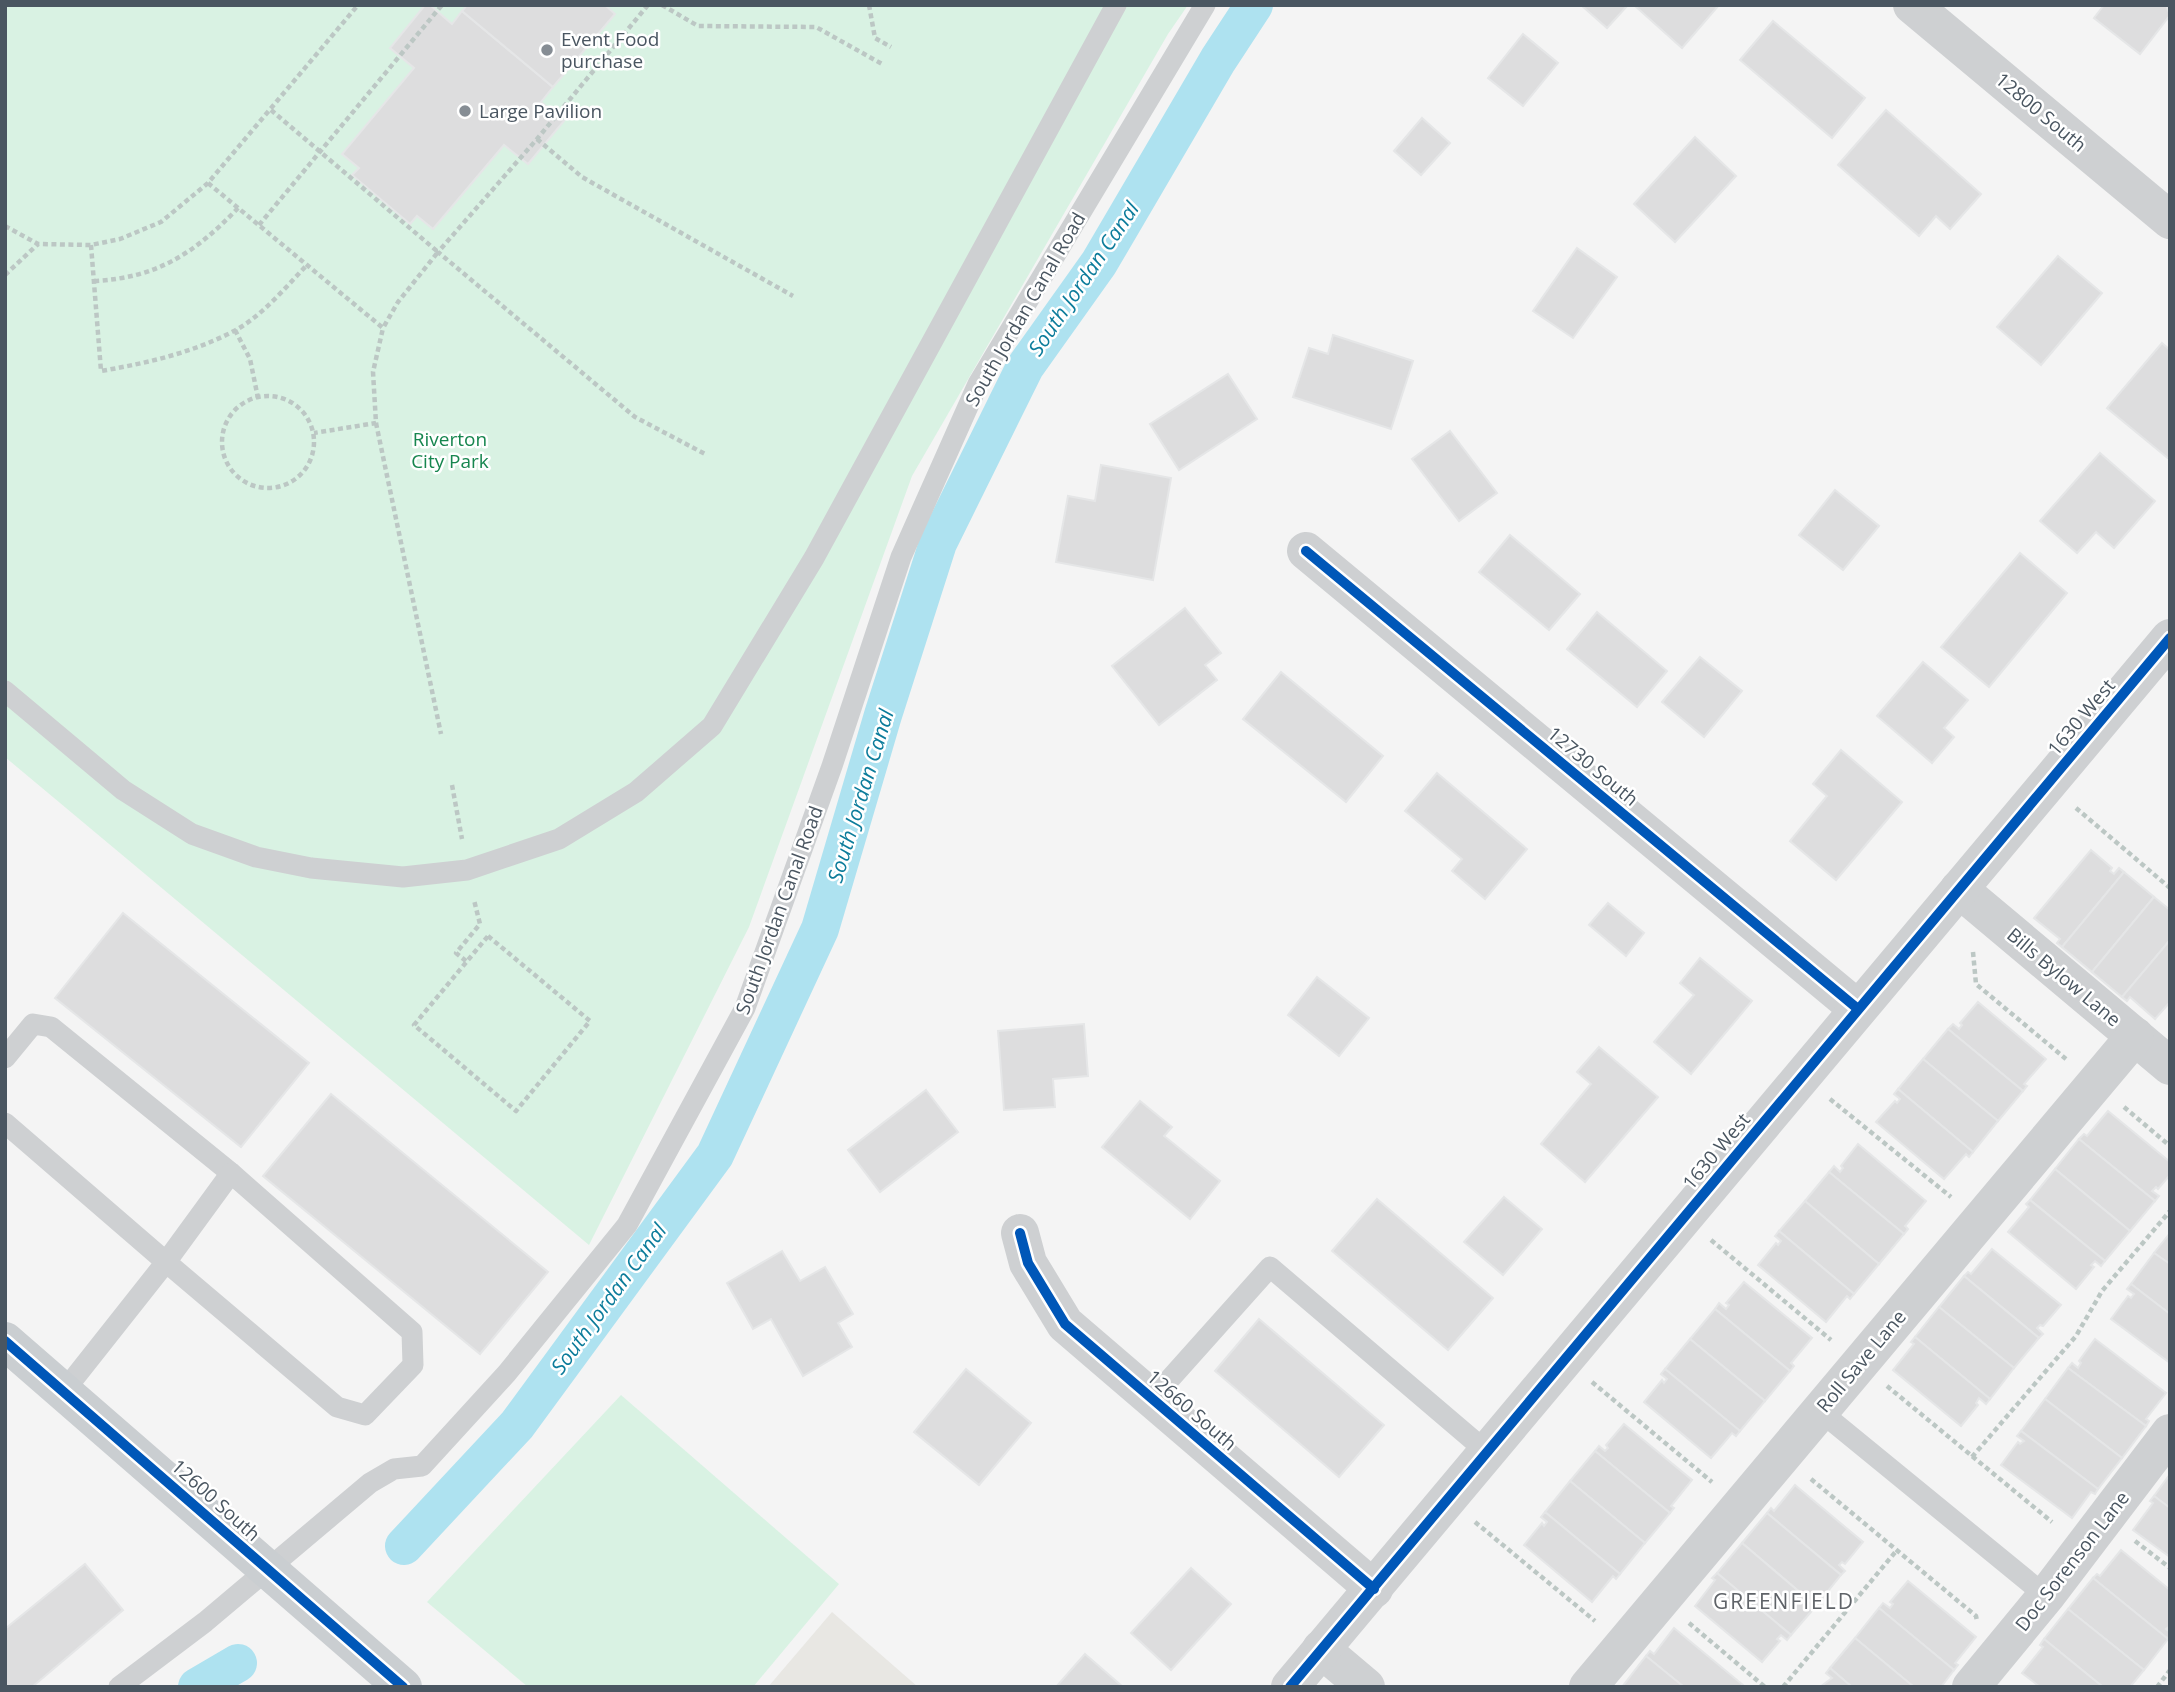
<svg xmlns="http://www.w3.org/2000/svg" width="2175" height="1692" font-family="'Open Sans',sans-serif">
<rect width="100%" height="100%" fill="#f4f4f4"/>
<path fill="#e8e7e3" d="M832 1612 918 1687H768Z"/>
<g fill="#d9f2e3">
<path d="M5 5H1188L1168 34 912 476 749 927 589 1245 5 757Z"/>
<path d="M621 1395 839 1584 753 1687H528L427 1602Z"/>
</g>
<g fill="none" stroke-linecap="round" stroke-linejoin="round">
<g stroke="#aee2f0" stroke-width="38">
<path d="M404 1546 517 1425 715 1155 820 929 883 715 938 543 1025 367 1099 263 1218 60 1254 5"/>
<path d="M197 1687 238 1663"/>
</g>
</g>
<g fill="#ddddde" stroke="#e5e6e7" stroke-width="2">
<path d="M425 5H430L452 24 462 11 553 87 541 102 564 121 528 164 504 145 433 229 417 216 410 224 352 175 359 168 342 154 414 68 390 48Z"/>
<path d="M467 5H605L615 14 553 87 462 11Z"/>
<path d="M1581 5H1628L1607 28Z"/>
<path d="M1634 5H1719L1682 48Z"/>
<path d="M2104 5H2166L2170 15 2140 54 2094 18Z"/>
<path d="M1773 21 1865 98 1832 138 1740 60Z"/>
<path d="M1523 34 1558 63 1523 106 1488 78Z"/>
<path d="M1886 110 1981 194 1950 229 1936 216 1919 236 1838 165Z"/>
<path d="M1422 118 1450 143 1421 175 1394 151Z"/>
<path d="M1695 137 1736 176 1675 242 1634 204Z"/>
<path d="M1577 248 1617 277 1573 338 1533 311Z"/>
<path d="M2058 256 2102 293 2041 365 1997 327Z"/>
<path d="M1333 335 1413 361 1391 429 1293 397 1309 348 1328 354Z"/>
<path d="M2162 343 2170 350V460L2107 408Z"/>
<path d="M1228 374 1257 419 1179 470 1150 424Z"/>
<path d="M1450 431 1497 493 1459 521 1412 459Z"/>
<path d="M2100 453 2155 501 2114 548 2096 532 2077 553 2040 521Z"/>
<path d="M1101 465 1171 478 1153 580 1056 562 1068 496 1095 501Z"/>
<path d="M1835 490 1879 526 1843 570 1799 535Z"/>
<path d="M1510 535 1580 594 1549 630 1479 572Z"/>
<path d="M2020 553 2067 593 1989 687 1941 647Z"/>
<path d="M1185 608 1221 653 1205 665 1217 680 1159 725 1112 666Z"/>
<path d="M1597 612 1667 671 1637 707 1567 649Z"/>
<path d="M1700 657 1742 691 1704 737 1662 702Z"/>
<path d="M1923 662 1968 700 1944 728 1954 737 1932 763 1877 716Z"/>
<path d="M1281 672 1383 756 1346 802 1243 719Z"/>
<path d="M1841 750 1902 802 1836 880 1790 841 1827 796 1813 784Z"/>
<path d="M1437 773 1527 849 1485 899 1452 871 1462 859 1405 811Z"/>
<path d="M2091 850 2112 868 2110 871 2114 874 2119 868 2124 872 2062 947 2057 943 2060 939 2034 918Z"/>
<path d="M2124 872 2154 897 2092 972 2062 947Z"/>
<path d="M2154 897 2170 910V940L2122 997 2092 972Z"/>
<path d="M1608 903 1644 933 1626 956 1589 925Z"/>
<path d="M123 913 309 1063 241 1147 55 998Z"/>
<path d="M2170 940V1002L2155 1019 2130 997 2127 1001 2122 997Z"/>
<path d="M1700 958 1752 1001 1691 1074 1654 1042 1694 995 1680 983Z"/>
<path d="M1317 977 1369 1018 1339 1056 1288 1015Z"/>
<path d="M1978 1002 2046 1059 2024 1084 2027 1086 2023 1091 1948 1029 1953 1024 1959 1029 1962 1025 1960 1023Z"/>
<path d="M1084 1024 1088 1076 1053 1079 1055 1107 1004 1110 998 1031Z"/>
<path d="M1948 1029 2023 1091 1998 1121 1923 1059Z"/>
<path d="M1599 1047 1658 1097 1585 1182 1541 1144 1591 1084 1577 1072Z"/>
<path d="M1923 1059 1998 1121 1973 1152 1898 1089Z"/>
<path d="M1898 1089 1973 1152 1969 1157 1966 1154 1944 1179 1876 1122 1895 1101 1897 1103 1900 1099 1894 1094Z"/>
<path d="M926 1090 958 1132 880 1192 848 1150Z"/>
<path d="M331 1094 548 1272 480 1354 263 1176Z"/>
<path d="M1140 1101 1172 1127 1164 1136 1220 1181 1190 1219 1102 1147Z"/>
<path d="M2108 1111 2170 1162V1175L2158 1189 2156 1187 2152 1191 2159 1196 2155 1201 2079 1139 2084 1134 2087 1136Z"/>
<path d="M2079 1139 2155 1201 2130 1231 2055 1169Z"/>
<path d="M1858 1144 1926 1201 1905 1226 1908 1229 1904 1234 1829 1172 1834 1166 1840 1172 1843 1168 1841 1166Z"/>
<path d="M2055 1169 2130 1231 2105 1261 2030 1200Z"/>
<path d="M1829 1172 1904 1234 1879 1264 1805 1201Z"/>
<path d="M1504 1197 1542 1229 1503 1275 1464 1242Z"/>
<path d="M1377 1199 1493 1298 1448 1350 1332 1251Z"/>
<path d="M2030 1200 2105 1261 2101 1266 2095 1261 2091 1265 2094 1267 2076 1289 2008 1232 2029 1207 2026 1204Z"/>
<path d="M1805 1201 1879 1264 1854 1294 1779 1231Z"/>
<path d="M1779 1231 1854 1294 1850 1299 1847 1296 1826 1322 1758 1265 1776 1243 1778 1245 1781 1241 1775 1236Z"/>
<path d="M2170 1233V1264L2154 1253Z"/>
<path d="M1992 1249 2061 1305 2043 1326 2040 1325 2037 1328 2043 1334 2039 1338 1964 1276 1968 1272 1971 1274Z"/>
<path d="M782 1251 800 1281 825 1267 853 1314 838 1323 852 1347 803 1376 771 1319 753 1329 727 1283Z"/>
<path d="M2154 1253 2170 1264V1314L2131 1284Z"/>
<path d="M1964 1276 2039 1338 2014 1368 1939 1307Z"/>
<path d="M1744 1282 1812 1338 1791 1363 1794 1366 1790 1371 1715 1309 1719 1303 1726 1309 1729 1305 1726 1303Z"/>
<path d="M2131 1284 2170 1314V1363L2111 1319 2128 1296 2131 1298 2134 1294 2127 1289Z"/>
<path d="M1939 1307 2014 1368 1990 1399 1915 1337Z"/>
<path d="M1715 1309 1790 1371 1765 1401 1690 1339Z"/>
<path d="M1259 1319 1384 1425 1339 1477 1215 1371Z"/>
<path d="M1915 1337 1990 1399 1986 1404 1979 1398 1976 1403 1978 1405 1961 1426 1893 1370 1914 1344 1911 1342Z"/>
<path d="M1690 1339 1765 1401 1740 1431 1665 1369Z"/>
<path d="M2095 1339 2166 1393 2146 1419 2149 1421 2146 1426 2068 1368 2072 1363 2078 1368 2081 1363 2079 1361Z"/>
<path d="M2068 1368 2146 1426 2122 1458 2045 1399Z"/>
<path d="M966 1369 1031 1423 979 1485 914 1432Z"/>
<path d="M1665 1369 1740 1431 1736 1436 1732 1433 1711 1458 1644 1402 1662 1380 1664 1383 1667 1379 1661 1374Z"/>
<path d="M2045 1399 2122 1458 2098 1489 2021 1431Z"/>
<path d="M1624 1424 1692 1480 1671 1506 1674 1508 1670 1513 1595 1451 1599 1446 1605 1451 1608 1448 1606 1445Z"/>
<path d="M2021 1431 2098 1489 2095 1494 2091 1492 2072 1518 2001 1465 2018 1442 2020 1444 2024 1441 2017 1436Z"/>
<path d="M1595 1451 1670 1513 1645 1543 1570 1481Z"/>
<path d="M2170 1474V1508L2154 1496Z"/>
<path d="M1570 1481 1645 1543 1620 1574 1545 1512Z"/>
<path d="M1795 1485 1863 1542 1845 1564 1842 1562 1839 1565 1845 1571 1841 1575 1767 1513 1771 1508 1774 1511Z"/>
<path d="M2154 1496 2170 1508V1557L2133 1530 2153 1503 2150 1501Z"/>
<path d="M1545 1512 1620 1574 1616 1579 1613 1576 1592 1602 1524 1545 1542 1523 1544 1526 1547 1522 1541 1517Z"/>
<path d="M1767 1513 1841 1575 1816 1606 1742 1543Z"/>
<path d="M1742 1543 1816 1606 1791 1635 1717 1573Z"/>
<path d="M2121 1550 2170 1590V1626L2166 1629 2170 1632 2168 1639 2093 1578 2097 1574 2100 1576Z"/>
<path d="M85 1564 123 1610 32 1687H5V1629Z"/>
<path d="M1191 1568 1231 1604 1171 1670 1131 1633Z"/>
<path d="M1717 1573 1791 1635 1787 1640 1781 1635 1777 1639 1780 1641 1762 1662 1695 1606 1715 1580 1712 1578Z"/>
<path d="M2093 1578 2168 1639 2144 1670 2068 1609Z"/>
<path d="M1908 1581 1976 1637 1955 1663 1958 1665 1954 1670 1879 1608 1883 1603 1890 1608 1893 1604 1890 1602Z"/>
<path d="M1879 1608 1954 1670 1941 1687H1914L1855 1638Z"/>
<path d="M2068 1609 2144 1670 2130 1687H2103L2044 1639Z"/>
<path d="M1674 1628 1743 1685 1741 1687H1684L1646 1656 1650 1651 1654 1654Z"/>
<path d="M1855 1638 1914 1687H1852L1830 1668Z"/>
<path d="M2044 1639 2103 1687H2040L2022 1673 2043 1647 2040 1645Z"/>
<path d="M1085 1654 1123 1687H1056Z"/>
<path d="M1646 1656 1684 1687H1622Z"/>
<path d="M1830 1668 1852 1687H1820L1832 1678 1826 1673Z"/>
</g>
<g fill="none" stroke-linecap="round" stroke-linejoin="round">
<g stroke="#bcc7c4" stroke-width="4.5" stroke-dasharray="5 3.5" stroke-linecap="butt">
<path d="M648 5 537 139 438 252 635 417 705 454"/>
<path d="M662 5 698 26 816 27 882 64"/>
<path d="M869 5 875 38 891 47"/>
<path d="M271 110 438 252 398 302 383 328"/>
<path d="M537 139 582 177 793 296"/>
<path d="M208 183 383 328 373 372 376 423 314 433"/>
<path d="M259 225 442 5"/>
<path d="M5 226 38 244 91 245 120 239 161 222 208 183 358 5"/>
<path d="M91 245 101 371C147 363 192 353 234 331 262 316 284 289 306 266"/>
<path d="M5 275 38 244"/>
<path d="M94 281C157 278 195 253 238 208"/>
<path d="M235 330 250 359 258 398"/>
<circle cx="268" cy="442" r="46"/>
<path d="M376 423 441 734"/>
<path d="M452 785 462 839"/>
<path d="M2076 808 2170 888"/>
<path d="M488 936 590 1021 516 1111 414 1025Z"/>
<path d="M1973 952 1976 984 2066 1059"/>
<path d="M466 961 456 953 480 924 474 900"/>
<path d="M1830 1099 1951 1197"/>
<path d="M2124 1107 2170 1146"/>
<path d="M1711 1240 1831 1340"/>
<path d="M1592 1382 1712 1482"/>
<path d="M1887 1386 2052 1522"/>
<path d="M1972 1457 2076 1336 2102 1291 2170 1211"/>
<path d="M1811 1479 1976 1616 1977 1621"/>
<path d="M1475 1522 1595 1621"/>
<path d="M2135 1541 2170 1568"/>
<path d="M1689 1623 1765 1687"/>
<path d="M1783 1687 1897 1550"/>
<path d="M2157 1687 2170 1670"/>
</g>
<g stroke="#ced0d2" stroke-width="21">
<path d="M5 691 123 790 192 834 256 857 311 868 403 877 467 870 559 839 636 792 712 726 814 558 1116 5"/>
<path d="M5 1058 33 1024 51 1027 231 1173"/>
<path d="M5 1123 166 1262 231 1173 412 1332 413 1365 365 1415 337 1407 166 1262 64 1391"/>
<path d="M1152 1399 1270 1267 1487 1452"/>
<path d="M1820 1411 2046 1596"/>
<path d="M119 1687 205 1622 370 1483 394 1469 422 1466 507 1373 627 1225 745 1008 832 766 901 557 978 384 1205 5"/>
</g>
<g stroke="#ced0d2" stroke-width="38">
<path d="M1306 551 1858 1009"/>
<path d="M1959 889 2170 1066"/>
<path d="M1020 1233 1028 1263 1065 1324 1374 1589"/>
<path d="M1321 1649 1366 1687"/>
<path d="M1290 1687 2170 638"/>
<path d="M1588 1687 2135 1036"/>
<path d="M1971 1687 2046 1596 2170 1433"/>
</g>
<path stroke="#ced0d2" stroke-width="38" d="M1912 5 2170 220"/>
<path stroke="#caced1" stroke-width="38" d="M5 1341 403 1687"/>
<defs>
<g id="cycleway">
<path d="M1306 551 1858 1009"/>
<path d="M1020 1233 1028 1263 1065 1324 1374 1589"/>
<path d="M5 1341 403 1687"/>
<path d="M1290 1687 2170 638"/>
</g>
</defs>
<use href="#cycleway" stroke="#fff" stroke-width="15"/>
<use href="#cycleway" stroke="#0057b8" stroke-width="10"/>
</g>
<g fill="#868d94" stroke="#fff" stroke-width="2.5">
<circle cx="547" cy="50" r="7"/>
<circle cx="465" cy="111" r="7"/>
</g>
<g text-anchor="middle" stroke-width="5" stroke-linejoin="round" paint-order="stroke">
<g font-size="19" fill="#4a5661" stroke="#fff" text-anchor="start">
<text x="561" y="46">Event Food<tspan x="561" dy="22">purchase</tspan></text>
<text x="479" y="118">Large Pavilion</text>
</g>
<g font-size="19" fill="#4a5661" stroke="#fff">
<text transform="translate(2041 112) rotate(40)" y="7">12800 South</text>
<text transform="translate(1025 309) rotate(-60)" y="7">South Jordan Canal Road</text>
<text transform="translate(2081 717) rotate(-50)" y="7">1630 West</text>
<text transform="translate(1593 766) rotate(40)" y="7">12730 South</text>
<text transform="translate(779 910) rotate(-70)" y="7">South Jordan Canal Road</text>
<text transform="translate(2064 977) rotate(40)" y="7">Bills Bylow Lane</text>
<text transform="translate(1716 1151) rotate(-50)" y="7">1630 West</text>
<text transform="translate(1861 1361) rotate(-50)" y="7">Roll Save Lane</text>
<text transform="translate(1192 1410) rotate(41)" y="7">12660 South</text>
<text transform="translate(216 1500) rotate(42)" y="7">12600 South</text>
<text transform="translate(2072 1561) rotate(-52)" y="7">Doc Sorenson Lane</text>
</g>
<g font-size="19" fill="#17864f" stroke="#fff">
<text x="450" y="446">Riverton<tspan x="450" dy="22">City Park</tspan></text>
</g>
<g font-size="21" font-style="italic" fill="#0c7c9b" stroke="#fff">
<text transform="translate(1084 279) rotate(-56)" y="7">South Jordan Canal</text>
<text transform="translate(861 796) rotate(-73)" y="7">South Jordan Canal</text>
<text transform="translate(609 1299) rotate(-54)" y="7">South Jordan Canal</text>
</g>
<g font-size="21" letter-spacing="2" fill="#5f6368" stroke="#fff">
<text x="1784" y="1609">GREENFIELD</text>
</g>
</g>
<rect width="2175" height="1692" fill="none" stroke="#4a5661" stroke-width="14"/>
</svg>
